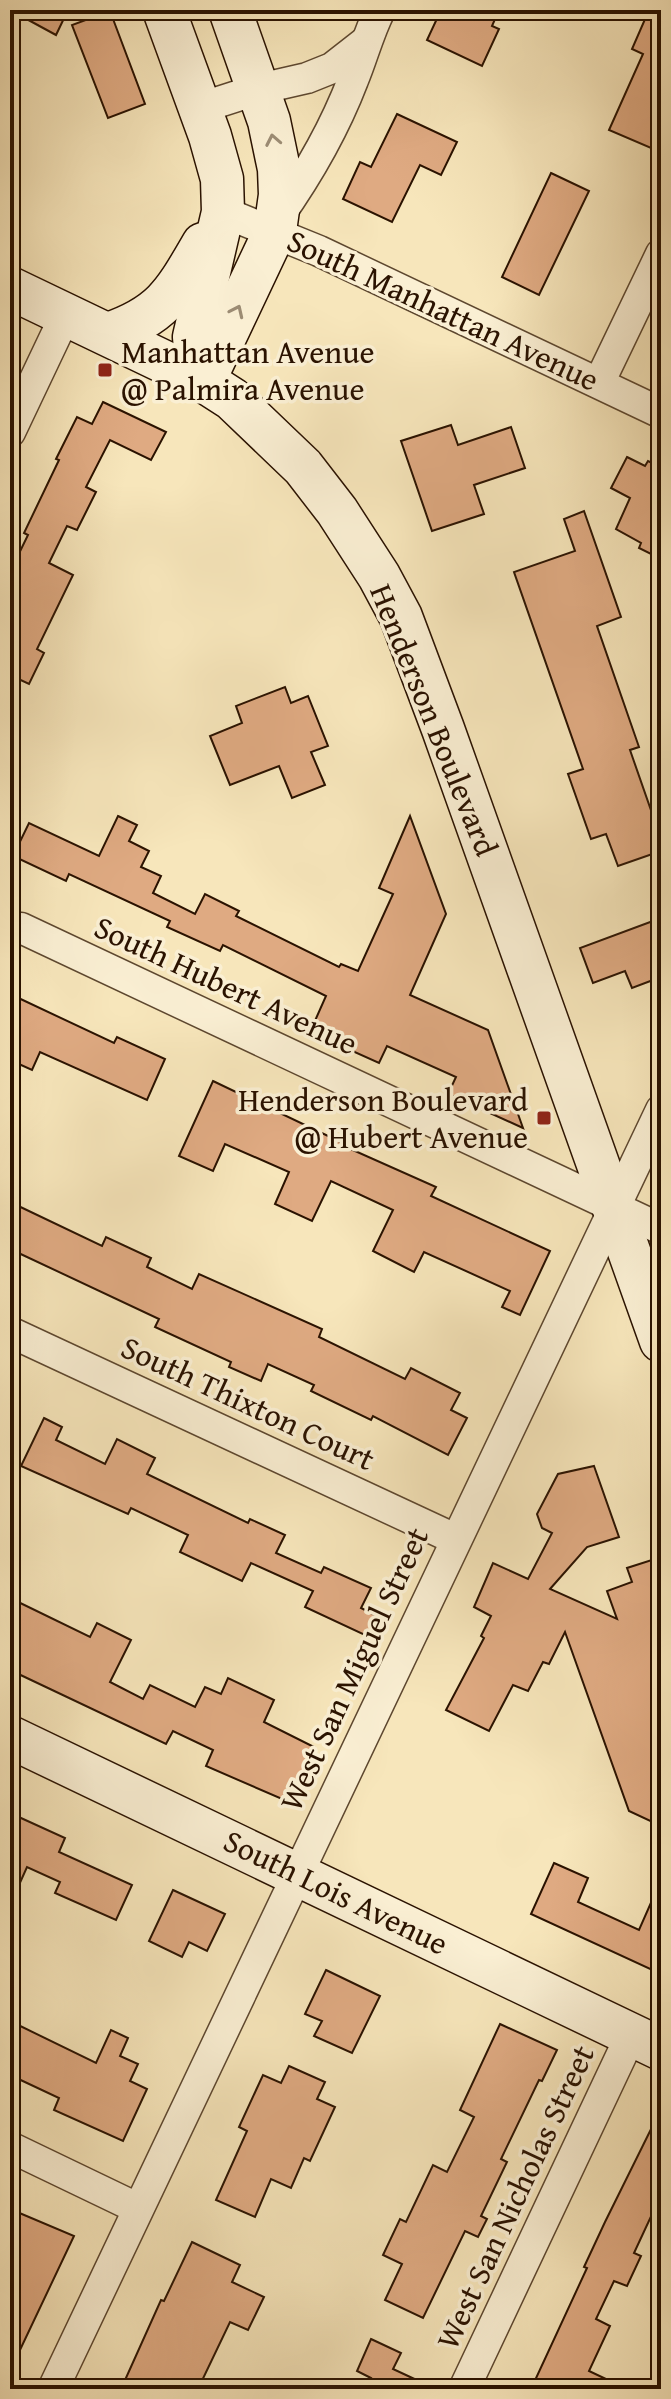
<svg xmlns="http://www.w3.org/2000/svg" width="671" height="2399" font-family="'Gentium Book Plus',serif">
<rect width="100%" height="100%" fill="#f7e6bb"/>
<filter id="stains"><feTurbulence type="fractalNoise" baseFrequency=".0025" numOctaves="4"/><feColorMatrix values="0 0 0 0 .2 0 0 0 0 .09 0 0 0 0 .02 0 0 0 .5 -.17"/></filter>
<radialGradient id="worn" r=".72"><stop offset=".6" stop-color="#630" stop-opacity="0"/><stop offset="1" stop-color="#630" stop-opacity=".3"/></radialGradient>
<g fill="#dfaa82" stroke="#2a1200" stroke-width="2">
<path d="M10 10H68L56 35Z"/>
<path d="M441 10H499L492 26 499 29 482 66 427 40Z"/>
<path d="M649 10H661V127L651 148 609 130 643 54 632 49Z"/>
<path d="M110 11 145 104 108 118 72 25Z"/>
<path d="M397 114 457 142 441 175 420 165 392 222 343 199 360 162 371 167Z"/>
<path d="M551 173 589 191 539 295 502 277Z"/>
<path d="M103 402 166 432 151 460 110 440 86 487 96 492 77 530 67 526 49 563 73 575 37 649 44 653 29 684 10 675V572L28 535 24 533 59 460 56 459 77 417 92 424Z"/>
<path d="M451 425 458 445 511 427 525 468 474 485 484 514 432 531 401 441Z"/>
<path d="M627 457 645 466 648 461 661 467V559L639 548 641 543 616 529 630 498 611 488Z"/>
<path d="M584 511 621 617 597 626 639 747 630 750 661 839V851L618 866 606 834 591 839 568 774 583 769 514 572 575 551 564 519Z"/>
<path d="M285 687 291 703 308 696 328 746 311 752 325 785 292 798 279 766 230 785 210 736 242 723 236 706Z"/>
<path d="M118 816 137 825 129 841 149 851 141 867 161 876 153 893 195 914 205 894 239 911 236 916 339 967 341 964 358 971 393 894 379 888 410 816 446 914 410 995 488 1030 523 1128 448 1094 456 1077 387 1046 379 1063 310 1032 326 996 223 945 220 951 167 927 170 921 69 874 66 881 13 856 29 823 99 856Z"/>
<path d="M661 918V977L632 988 625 971 593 983 580 948Z"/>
<path d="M10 994 114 1043 117 1037 165 1059 147 1100 40 1052 32 1070 10 1060Z"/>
<path d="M213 1081 347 1145 346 1147 436 1187 431 1196 550 1251 520 1315 502 1307 510 1291 424 1252 414 1272 373 1251 393 1210 331 1181 312 1221 275 1204 289 1172 225 1144 213 1171 179 1156Z"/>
<path d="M10 1202 102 1246 106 1237 151 1258 147 1267 192 1289 199 1274 322 1329 319 1337 405 1379 411 1368 460 1393 451 1410 467 1418 448 1455 373 1416 371 1420 311 1391 314 1385 268 1364 261 1381 229 1367 231 1362 155 1327 159 1319 10 1249Z"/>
<path d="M44 1418 62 1427 56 1440 105 1464 117 1439 155 1458 147 1474 248 1523 250 1519 285 1535 276 1553 321 1573 324 1567 371 1588 361 1608 377 1616 367 1636 305 1607 313 1591 251 1563 242 1581 180 1552 188 1535 131 1508 128 1514 21 1466Z"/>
<path d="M594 1466 619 1537 587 1547 550 1589 617 1619 607 1591 632 1582 627 1568 661 1557V1826L629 1811 565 1632 549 1664 543 1662 528 1691 513 1685 489 1731 446 1710 484 1638 481 1636 491 1616 474 1607 493 1563 528 1579 552 1533 542 1528 537 1514 558 1474Z"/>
<path d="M10 1598 90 1637 97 1623 131 1640 110 1682 143 1699 150 1685 195 1707 205 1687 221 1694 228 1678 274 1700 264 1722 314 1747 289 1802 206 1766 213 1750 173 1731 166 1744 10 1670Z"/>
<path d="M10 1813 65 1838 59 1852 132 1885 116 1920 55 1893 60 1882 27 1867 10 1905Z"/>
<path d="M554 1863 588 1878 578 1902 639 1930 661 1880V1974L531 1914Z"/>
<path d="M173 1890 225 1914 207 1951 189 1942 182 1957 149 1941Z"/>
<path d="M326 1970 380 1996 352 2053 314 2036 322 2021 305 2014Z"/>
<path d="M10 2021 96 2063 111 2030 128 2038 120 2056 138 2064 130 2081 147 2089 123 2141 54 2110 59 2098 10 2075Z"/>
<path d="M500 2024 557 2050 542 2081 539 2080 501 2159 507 2162 481 2216 487 2219 478 2237 465 2231 423 2318 385 2300 402 2264 383 2255 400 2219 406 2222 433 2165 447 2172 474 2117 460 2110Z"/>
<path d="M289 2066 325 2082 317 2099 335 2107 310 2161 304 2158 291 2188 271 2179 255 2217 216 2200 247 2131 239 2127 263 2075 281 2083Z"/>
<path d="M661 2109V2195L634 2253 641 2256 627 2286 614 2281 596 2319 610 2326 589 2371 627 2389H531L587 2268 584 2267 605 2222Z"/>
<path d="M10 2209 74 2236 10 2371Z"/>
<path d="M192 2242 240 2265 232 2282 264 2297 248 2330 230 2322 198 2389H121L161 2300 164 2301Z"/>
<path d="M371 2339 401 2353 393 2369 436 2389H365L371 2378 357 2371Z"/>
</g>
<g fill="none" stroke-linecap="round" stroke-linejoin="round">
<defs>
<g id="street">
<path d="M200 108 259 89 307 78 332 68 364 43"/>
<path d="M223 212 319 251 661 413"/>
<path d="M278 217C307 176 335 127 353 80 363 56 368 34 380 10"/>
<path d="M599 383 661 254"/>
<path d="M10 432 66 314"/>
<path d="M21 928 661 1229"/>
<path d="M10 1332 455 1539"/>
<path d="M10 2147 137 2208"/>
<path d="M53 2389 661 1110"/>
<path d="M464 2389 631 2035"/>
</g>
<g id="secondary">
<path d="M164 10 210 136 222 179 223 212 194 337 196 359 204 381"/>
<path d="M10 288 204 381 232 399 303 467 337 511 379 576 401 617 443 729 661 1341"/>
<path d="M108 334C164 315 175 292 203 244"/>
<path d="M204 381 275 231 280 195 279 169 269 121 230 10"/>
<path d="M10 1737 661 2049"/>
</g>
</defs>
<use href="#street" stroke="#5d472f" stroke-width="33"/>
<use href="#secondary" stroke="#2a1200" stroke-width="45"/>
<use href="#street" stroke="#faefd3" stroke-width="30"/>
<use href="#secondary" stroke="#faefd3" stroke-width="42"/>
</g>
<defs><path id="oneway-chevron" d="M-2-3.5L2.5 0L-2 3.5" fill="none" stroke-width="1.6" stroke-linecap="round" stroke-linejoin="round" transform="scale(2)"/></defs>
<g stroke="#9c8c74">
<use href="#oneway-chevron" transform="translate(273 140) rotate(-101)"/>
<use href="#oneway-chevron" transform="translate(237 311) rotate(-65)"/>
</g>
<g fill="#8f2418" stroke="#faefd3" stroke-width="3">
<rect x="97" y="362" width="16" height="16" rx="4"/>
<rect x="536" y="1110" width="16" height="16" rx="4"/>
</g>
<g text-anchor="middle" stroke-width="7" stroke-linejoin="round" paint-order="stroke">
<g font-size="32" fill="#2a1200" stroke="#faefd3">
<text transform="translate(443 310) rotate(25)" y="11">South Manhattan Avenue</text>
<text transform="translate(434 720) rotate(68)" y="11">Henderson Boulevard</text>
<text transform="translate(226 985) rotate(25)" y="11">South Hubert Avenue</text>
<text transform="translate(248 1403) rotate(25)" y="11">South Thixton Court</text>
<text transform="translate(354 1669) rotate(-65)" y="11">West San Miguel Street</text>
<text transform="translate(336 1892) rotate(26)" y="11">South Lois Avenue</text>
<text transform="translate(515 2197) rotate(-65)" y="11">West San Nicholas Street</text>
</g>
<g font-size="32" fill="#2a1200" stroke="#faefd3" text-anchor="start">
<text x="121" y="363">Manhattan Avenue<tspan x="121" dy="37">@ Palmira Avenue</tspan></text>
<text x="528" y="1111" text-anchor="end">Henderson Boulevard<tspan x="528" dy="37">@ Hubert Avenue</tspan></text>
</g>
</g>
<rect width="671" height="2399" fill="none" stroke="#f7e6bb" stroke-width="40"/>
<rect x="12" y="12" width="647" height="2375" fill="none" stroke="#2a1200" stroke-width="4"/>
<rect x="20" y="20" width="631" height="2359" fill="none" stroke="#2a1200" stroke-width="2"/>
<rect width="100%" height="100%" filter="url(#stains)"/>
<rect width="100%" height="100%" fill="url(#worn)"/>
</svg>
